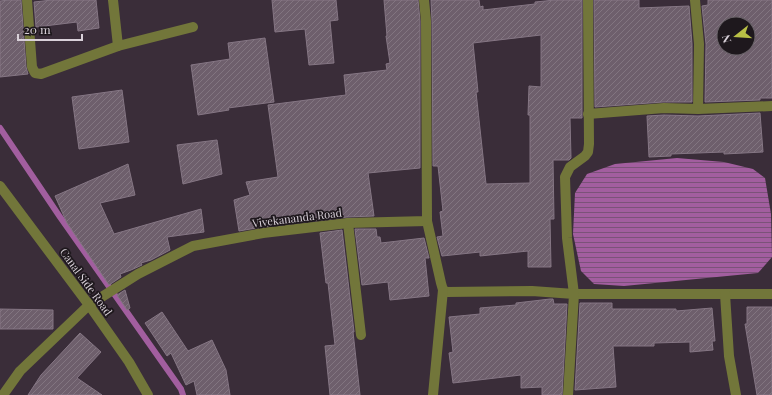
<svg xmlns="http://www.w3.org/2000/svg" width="772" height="395" font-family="'Playfair Display',serif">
<defs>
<pattern id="water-rules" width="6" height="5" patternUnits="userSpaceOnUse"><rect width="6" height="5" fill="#a25e9f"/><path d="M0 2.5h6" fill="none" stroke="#7b5279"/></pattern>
<pattern id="building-hatch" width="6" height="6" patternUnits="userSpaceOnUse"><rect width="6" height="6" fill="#6e5f6c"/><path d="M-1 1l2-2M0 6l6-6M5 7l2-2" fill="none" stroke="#827580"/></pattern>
</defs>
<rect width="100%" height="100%" fill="#3a2d39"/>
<path fill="url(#water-rules)" d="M677 158 724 162 753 169 765 178 771 214 772 257 758 273 624 286 594 284 581 271 573 234 575 193 587 174 615 164Z"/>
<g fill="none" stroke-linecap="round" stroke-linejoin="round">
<path stroke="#a25e9f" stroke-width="6" d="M0 128 60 217 181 389 183 395"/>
</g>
<g fill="url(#building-hatch)" stroke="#857684" fill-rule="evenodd">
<path d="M9 0H21L26 67 28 74 0 77V1Z"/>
<path d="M52 0H96L99 28 78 31 77 22 36 27 34 2Z"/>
<path d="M272 0H336L338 20 330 21 334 63 309 65 305 29 275 32Z"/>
<path d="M384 0H418L420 21V168L368 173 374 216 347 217 262 227 239 231 234 200 250 195 246 182 278 177 268 105 346 95 344 75 387 70 386 64 390 63 386 36H387Z"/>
<path d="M431 0H479L480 7 483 6V10L535 4V2L555 0H582V118H570L571 158 569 160H553L554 219H550L551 267H528V251L480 256V252L442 256 437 237 443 236 440 212 443 211 438 166H433L432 21ZM541 35V87L529 86 528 115H530V183L486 184 476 92H478L473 43Z"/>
<path d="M594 0H639V8L689 6 692 44V102H663L595 107Z"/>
<path d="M708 0H772V98H760V100L705 102 706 44 702 6 708 5ZM724 24H748V48H724Z"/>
<path d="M265 38 274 102 228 108 229 110 198 115 191 65 230 59 228 43Z"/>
<path d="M122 90 129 142 79 149 72 97Z"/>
<path d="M760 113 763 152 724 154V152L671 154V156L649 157 647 116 664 115 698 116Z"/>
<path d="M217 140 222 174 183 184 177 145Z"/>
<path d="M128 164 135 195 100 203 114 234 201 209 204 232 167 237 170 250 151 260 141 263 142 265 131 270 120 274 121 277 109 285 67 223 55 196Z"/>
<path d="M355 229H376L377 237H380L381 243 424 238 429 258H425L429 296 390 300 388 282 362 285Z"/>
<path d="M342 230 354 332H353L360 395H330L325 346 335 345 328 283H326L320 233Z"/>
<path d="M125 290 130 308 127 310 117 295Z"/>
<path d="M550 299H553L554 304H567L562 395H542V387L521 388V375L453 383 449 353 453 352 449 317 480 314V308L516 305V303Z"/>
<path d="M580 303H612V309H676V311L712 308 715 341H712L713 350 690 352V342L654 343V346H613L616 387 575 390Z"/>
<path d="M747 307H772V395H757L745 324H747Z"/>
<path d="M0 309 53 310V329H0Z"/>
<path d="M162 312 188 351 212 340 226 370 230 395H197L194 381 186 385 171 353 167 356 145 323Z"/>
<path d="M80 333 101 352 77 378 102 395H28L41 375Z"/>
</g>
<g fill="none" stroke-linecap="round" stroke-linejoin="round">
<g stroke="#72763a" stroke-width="10">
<path d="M27 0 32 67 35 73 41 74 118 46"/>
<path d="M113 0 118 46 193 27"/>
<path d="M588 0 589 144 588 152 585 156 570 167 565 177 567 238 574 294H772"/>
<path d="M695 0 699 44 698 109"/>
<path d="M588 114 664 108 698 109 772 106"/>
<path d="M0 186 89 305 129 362 148 395"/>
<path d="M427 221 441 283 443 290 447 292 532 291 574 294 568 395"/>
<path d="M348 223 361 335"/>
<path d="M725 294 729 356 736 395"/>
<path d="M3 395 20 371 89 305 138 274 193 246 263 233 348 223 427 221 426 21 424 0"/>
<path d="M433 395 443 290"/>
</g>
</g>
<g text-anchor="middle" stroke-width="3.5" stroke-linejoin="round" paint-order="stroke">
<g font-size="11" fill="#d9d1d9" stroke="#1e181d">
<text transform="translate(297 218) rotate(-7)" y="4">Vivekananda Road</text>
<text transform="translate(86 282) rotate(54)" y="4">Canal Side Road</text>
</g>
</g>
<g transform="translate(736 36) rotate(253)"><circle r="19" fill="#1e181d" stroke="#696268"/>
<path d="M0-3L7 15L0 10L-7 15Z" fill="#b9c046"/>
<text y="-6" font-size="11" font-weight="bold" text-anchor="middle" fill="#d9d1d9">N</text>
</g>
<path d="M18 34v6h64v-6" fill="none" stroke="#d9d1d9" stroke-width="2"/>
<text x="24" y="34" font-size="12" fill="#d9d1d9" stroke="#1e181d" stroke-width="3" paint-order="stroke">20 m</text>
</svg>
